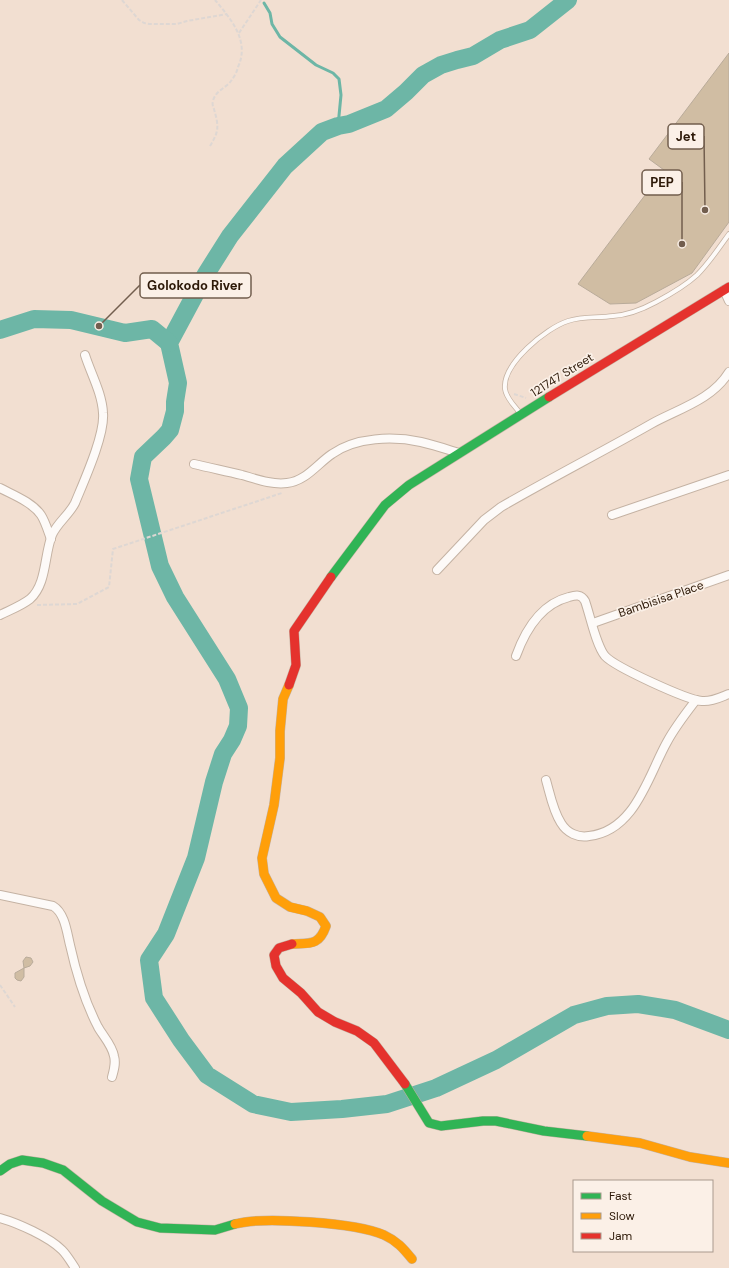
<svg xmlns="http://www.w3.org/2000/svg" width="729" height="1268" font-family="'DM Sans',sans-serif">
<rect width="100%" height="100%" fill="#f2dfd1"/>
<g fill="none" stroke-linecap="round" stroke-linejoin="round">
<path stroke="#6db6a6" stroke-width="3" d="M264 3 270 13 272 24 280 37 316 65 333 73 339 79 341 95 338 126"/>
<g stroke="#6db6a6" stroke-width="18">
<path d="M568 0 530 30 500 40 473 56 457 60 441 65 423 75 406 92 386 109 349 124 338 126 322 132 285 166 230 236 206 274 169 343 178 383 175 402V411L170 430 164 437 143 457 139 479 160 566 175 597 227 679 239 708 238 726 232 740 223 754 214 782 196 858 166 934 149 960 154 998 181 1040 207 1075 253 1104 291 1112 342 1109 387 1104 436 1088 496 1060 574 1015 607 1006 638 1004 675 1010 729 1030"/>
<path d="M0 330 34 319 71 320 125 333 152 329 169 343"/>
</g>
</g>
<g fill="#d0bda3" stroke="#b9ab9a">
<path d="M729 53V222L692 273 636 303 610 304 578 284 664 170 649 159Z"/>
<path d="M26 957 31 958 33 962 30 966 24 968 23 961Z"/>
<path d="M24 968V977L21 981 17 980 15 978V973Z"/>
</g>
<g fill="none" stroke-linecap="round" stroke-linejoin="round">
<defs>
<path id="lane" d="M519 412C514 405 506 398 505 389 502 364 546 328 568 321 583 316 598 318 613 316 629 315 643 309 656 302 671 294 685 286 697 275 709 263 719 248 729 234"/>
<g id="street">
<path d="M724 290 729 301"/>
<path d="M194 464C210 468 226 471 242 475 256 479 272 485 287 483 306 481 317 464 332 454 356 437 393 436 421 442 434 445 446 449 459 453"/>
<path d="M0 488C13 495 32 502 41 515 45 521 48 531 51 539"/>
<path d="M612 515 729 475"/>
<path d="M437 570 484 520 501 507C551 478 602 452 651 424 678 409 712 400 729 372"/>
<path d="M0 615C10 610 21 606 30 599 47 584 44 555 52 535 57 523 69 515 75 503 84 481 105 435 103 413 102 393 91 374 85 355"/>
<path d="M593 623 729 575"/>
<path d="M516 656C525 631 541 604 569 597 576 595 581 594 585 601 590 615 596 645 605 656 615 667 687 700 702 701 712 702 721 697 729 694"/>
<path d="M546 780C550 794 553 811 561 823 567 833 578 838 589 836 635 831 648 776 667 742 675 727 686 713 696 700"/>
<path d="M0 895 53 906C65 913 67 933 70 945 76 972 85 1002 98 1027 103 1036 112 1045 114 1056 116 1063 114 1070 112 1077"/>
<path d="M0 1218C18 1223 49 1237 62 1250 67 1255 71 1262 75 1268"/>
</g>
<g id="fast">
<path d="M331 577 385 505 409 485 549 397"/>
<path d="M405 1084 429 1123 441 1126 483 1121H496L544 1131 587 1136"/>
<path d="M0 1171 10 1164 22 1160 43 1163 63 1170 102 1201 137 1222 160 1228 215 1230 235 1224"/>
</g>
<g id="slow">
<path d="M289 685 283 699 280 731V758L274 805 262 858 264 874 276 898 290 907 307 911 320 917 326 926C319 946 310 943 292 944"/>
<path d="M587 1136 640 1143 690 1157 729 1163"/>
<path d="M235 1224C264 1216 356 1223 384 1235 397 1241 403 1248 412 1259"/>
</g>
<g id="jam">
<path d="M549 397 729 287"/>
<path d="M289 685 296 665 294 631 331 577"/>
<path d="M292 944 279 948 274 955 276 966 283 978 301 993 318 1012 335 1022 357 1031 374 1043 405 1084"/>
</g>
</defs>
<use href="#lane" stroke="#c4b2a3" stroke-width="5.5"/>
<use href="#street" stroke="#c4b2a3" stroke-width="10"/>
<use href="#fast" stroke="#c4b2a3" stroke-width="10"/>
<use href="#slow" stroke="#c4b2a3" stroke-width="10"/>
<use href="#jam" stroke="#c4b2a3" stroke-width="10"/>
<g stroke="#ded7d3" stroke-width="2" stroke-dasharray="4 2" stroke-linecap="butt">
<path d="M122 0 139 20 144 23 149 24H177L187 21 227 14"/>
<path d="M239 33 261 0"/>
<path d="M210 146C219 131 219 127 214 109 213 107 212 104 213 101 215 91 226 88 231 81 234 77 237 72 238 67 250 41 231 19 215 0"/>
<path d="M514 394 526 398"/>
<path d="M37 605 77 604 109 587 113 549 282 493"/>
<path d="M0 985 15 1007"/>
</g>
<use href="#lane" stroke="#fdfaf8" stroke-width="4"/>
<use href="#street" stroke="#fdfaf8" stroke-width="8"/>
<use href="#fast" stroke="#30b455" stroke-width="9"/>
<use href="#slow" stroke="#ff9f0a" stroke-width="9"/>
<use href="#jam" stroke="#e5322d" stroke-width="9"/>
</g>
<g text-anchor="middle" stroke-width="3.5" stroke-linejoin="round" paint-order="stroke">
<g font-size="12" fill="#2d1908" stroke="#fbf0e7">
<text transform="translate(562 375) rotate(-32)" y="4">121747 Street</text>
<text transform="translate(661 599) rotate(-19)" y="4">Bambisisa Place</text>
</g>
</g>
<path fill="none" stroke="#725e4e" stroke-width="1.5" d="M705 210L704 136M682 244L682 182M99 326L140 285"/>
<g fill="#725e4e" stroke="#fbf0e7" stroke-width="1.5">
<circle cx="705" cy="210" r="4"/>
<circle cx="682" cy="244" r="4"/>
<circle cx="99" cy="326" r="4"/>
</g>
<g fill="#fbf0e7" stroke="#725e4e" stroke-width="1.5">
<rect x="668" y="124" width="36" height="25" rx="4"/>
<rect x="642" y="170" width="40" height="25" rx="4"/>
<rect x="140" y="273" width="111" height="25" rx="4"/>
</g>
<g font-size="13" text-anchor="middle" font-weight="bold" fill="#2d1908">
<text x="686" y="141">Jet</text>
<text x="662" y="187">PEP</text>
<text x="195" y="290">Golokodo River</text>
</g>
<rect x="573" y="1180" width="140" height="72" fill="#fbf0e7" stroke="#a99a8e"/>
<rect x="581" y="1193" width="20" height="6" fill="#30b455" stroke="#a99a8e"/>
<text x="609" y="1200" font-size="12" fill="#2d1908">Fast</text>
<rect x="581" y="1213" width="20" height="6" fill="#ff9f0a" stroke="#a99a8e"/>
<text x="609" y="1220" font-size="12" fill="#2d1908">Slow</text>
<rect x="581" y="1233" width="20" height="6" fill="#e5322d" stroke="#a99a8e"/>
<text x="609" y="1240" font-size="12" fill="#2d1908">Jam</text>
</svg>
